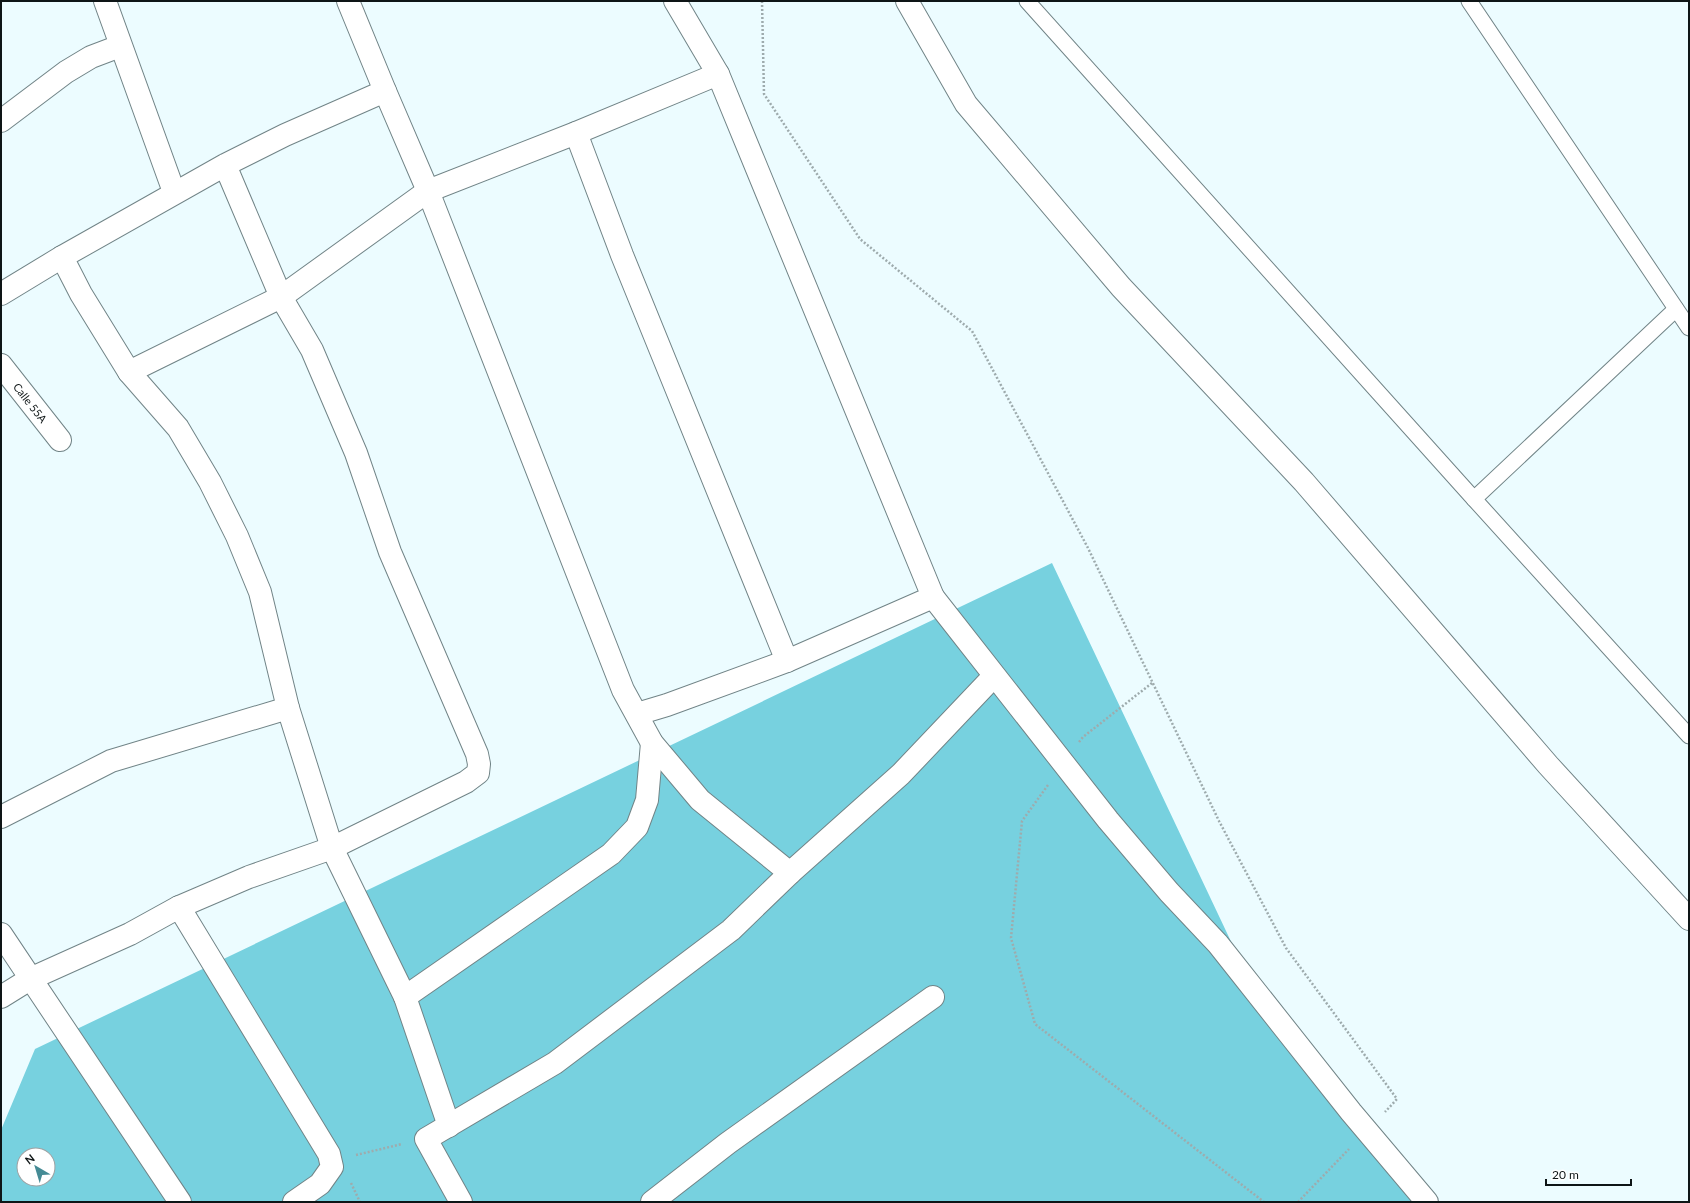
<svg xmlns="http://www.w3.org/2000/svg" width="1690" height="1203" font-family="Lato,sans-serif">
<rect width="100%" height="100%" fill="#ecfcff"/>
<path fill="#77d1df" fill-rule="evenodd" d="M1052 563 1244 969 1425 1202H1V1130L35 1049ZM24 1155H48V1179H24Z"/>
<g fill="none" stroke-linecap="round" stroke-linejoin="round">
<defs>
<g id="lane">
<path d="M1027 1 1474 499 1689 736"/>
<path d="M1469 1 1689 328"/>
<path d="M1474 499 1676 309"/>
</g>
<g id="street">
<path d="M105 1 174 192"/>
<path d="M348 1 385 91 428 191 623 690 652 743 700 800 790 873"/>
<path d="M907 1 966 104 1121 287 1304 482 1548 765 1689 919"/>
<path d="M1 121 66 72 91 57 120 46"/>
<path d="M576 133 622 255 787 661"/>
<path d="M225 165 281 297 312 350 356 453 390 552 477 754 479 764 478 773 466 782 332 848 288 708 260 592 237 536 210 482 178 428 129 372 81 294 62 257 225 165 285 135 385 91"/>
<path d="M1 294 62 257"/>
<path d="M1 365 60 440"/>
<path d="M129 372 281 297 428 191 576 133 718 74"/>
<path d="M933 597 1108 820 1169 892 1218 944 1351 1112 1427 1202"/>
<path d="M637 714 667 705 787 661 933 597 718 74 675 1"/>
<path d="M1 817 111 761 288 708"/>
<path d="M179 907 329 1154 332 1167 320 1184 294 1202"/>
<path d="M1 934 180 1202"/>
<path d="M1 997 30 979 130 934 179 907 249 877 332 848 405 997 449 1126"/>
<path d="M405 997 611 854 637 827 647 800 652 743"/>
<path d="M461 1202 426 1139 555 1063 731 930 790 873 901 774 994 676"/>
<path d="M652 1202 728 1143 933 997"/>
</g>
</defs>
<use href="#lane" stroke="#718487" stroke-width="17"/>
<use href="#street" stroke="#718487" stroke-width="24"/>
<g stroke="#9eabad" stroke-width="2.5" stroke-dasharray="2 2" stroke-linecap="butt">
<path d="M762 1 764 94 860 239 972 331 1088 548 1219 821 1286 948 1397 1099 1385 1112"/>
<path d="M1079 742 1083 737 1152 683"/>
<path d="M1048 785 1022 821 1011 938 1035 1024 1264 1202"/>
<path d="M356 1155 402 1144"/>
<path d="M351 1183 360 1202"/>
<path d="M1298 1202 1349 1149"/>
</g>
<use href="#lane" stroke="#fff" stroke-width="15"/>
<use href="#street" stroke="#fff" stroke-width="22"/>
</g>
<g text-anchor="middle" stroke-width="3.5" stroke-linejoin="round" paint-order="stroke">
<g font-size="11" fill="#0e1516" stroke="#fff">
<text transform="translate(30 403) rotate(52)" y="4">Calle 55A</text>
</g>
</g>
<rect width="1690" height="1203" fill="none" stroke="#0e1516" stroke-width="4"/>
<g transform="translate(36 1167) rotate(322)"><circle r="19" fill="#ffffff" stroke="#9fa1a2"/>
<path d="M0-3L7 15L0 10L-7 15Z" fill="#458b95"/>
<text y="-6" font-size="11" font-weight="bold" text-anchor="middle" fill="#0e1516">N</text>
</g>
<path d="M1546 1179v6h85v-6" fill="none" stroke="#0e1516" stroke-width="2"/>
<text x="1552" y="1179" font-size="12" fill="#0e1516" stroke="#ffffff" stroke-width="3" paint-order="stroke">20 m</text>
</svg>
